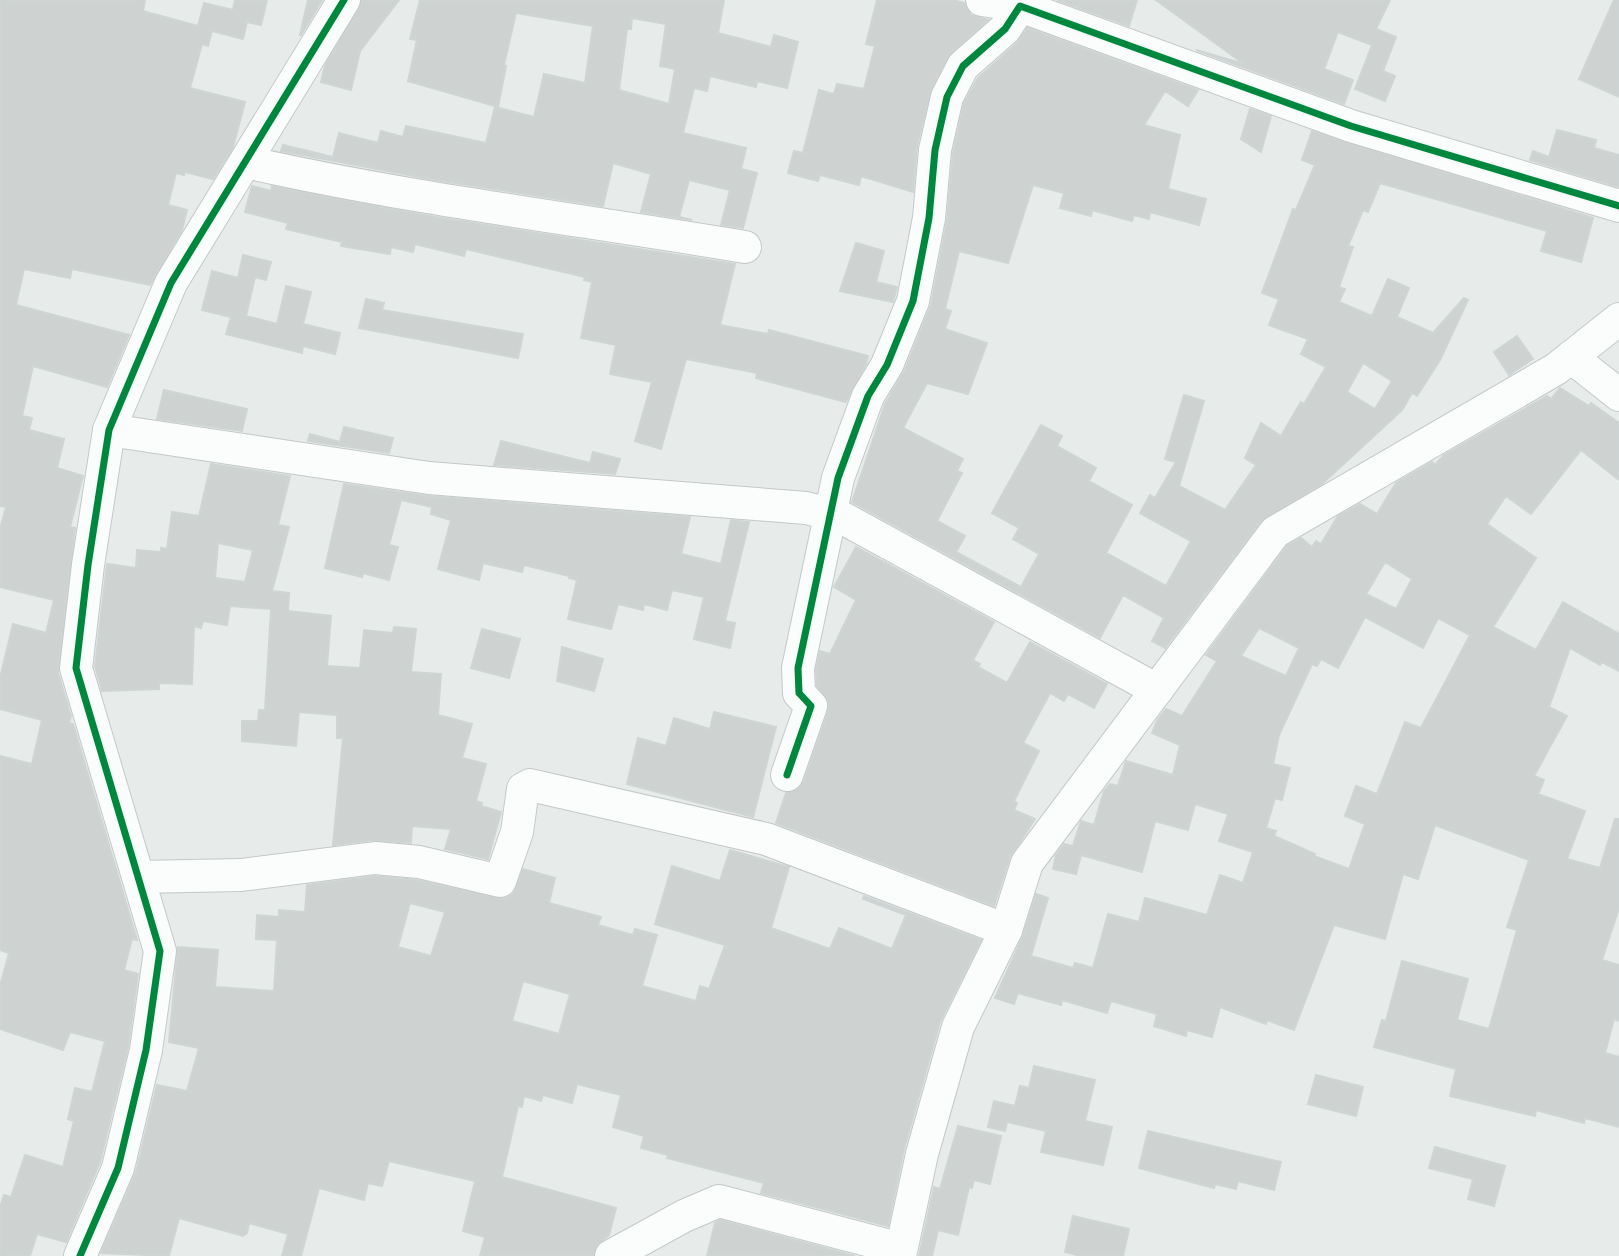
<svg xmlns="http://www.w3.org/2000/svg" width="1619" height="1256" font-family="Inter,sans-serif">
<rect width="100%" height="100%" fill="#e7eceb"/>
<g fill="#ced3d2" stroke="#cfd5d4" stroke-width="2" fill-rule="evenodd">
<path d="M0 0H145L143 11 198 26 204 3 233 10 235 0H267L261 25 247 22 243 39 212 31 208 46 202 44 190 88 245 102 233 147 213 179 185 172 184 175 176 173 168 205 187 210 182 230 150 285 72 269 70 278 24 269 16 305 129 335 107 387 33 366 22 416 32 418 29 430 64 439 57 468 83 476 70 527 75 528 58 673 71 716 69 723 73 724 137 940 132 939 124 970 138 974 128 1047 100 1162 66 1242 37 1234 30 1256H0V1207L4 1195 11 1197 25 1155 63 1167 74 1121 68 1119 75 1088 92 1092 105 1041 70 1032 63 1050 0 1029V986L9 953 0 950V756L32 764 42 720 0 709V678L13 624 46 633 54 600 0 587V529L6 507 0 506Z"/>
<path d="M308 0H322L301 35H300Z"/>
<path d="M362 0H399L360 51 351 90 321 82 325 66Z"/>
<path d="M420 0H724L718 33 771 47 774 35 798 42 787 88 757 81 756 87 710 76 707 91 694 88 683 133 746 148 741 169 757 173 743 228 721 225 730 190 689 180 679 217 692 220 641 212 651 174 613 163 603 206 435 180 281 151 283 145 333 157 339 133 378 143 381 131 403 137 406 126 486 143 495 107 534 117 544 74 585 83 593 26 516 13 504 65 506 66 498 107 408 81 417 40 410 39ZM632 18 666 24 660 66 675 69 669 104 619 90 627 29H631Z"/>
<path d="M877 0H953L964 3 971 15 988 20 951 53 931 89 917 146 913 192 861 176 859 185 820 175 818 181 788 173 794 151 803 153 819 90 834 94 837 84 864 89 875 46 866 44Z"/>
<path d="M1057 0H1137L1129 26Z"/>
<path d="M1156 0H1390L1376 29 1396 37 1383 71 1395 76 1385 101 1355 89 1372 45 1338 32 1324 69 1353 80 1344 104 1196 50 1244 64Z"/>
<path d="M1614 0H1619V97L1579 79Z"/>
<path d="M1027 28 1198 90 1188 106 1165 91 1144 125 1180 135 1168 189 1206 199 1199 225 1150 212 1149 219 1134 215 1132 221 1092 210 1091 216 1060 208 1064 193 1033 185 1008 263 959 251 945 309 951 311 945 329 987 343 968 394 927 383 903 428 963 459 957 471 962 473 937 521 965 536 956 552 1021 587 1039 554 1013 539 1019 528 992 513 1041 425 1062 436 1057 446 1096 468 1089 481 1132 505 1106 553 1166 586 1191 541 1140 513 1150 495 1155 498 1176 462 1165 459 1184 395 1204 401 1179 486 1225 510 1256 465 1245 458 1261 423 1281 436 1301 402 1304 404 1326 367 1301 354 1308 339 1269 325 1279 299 1262 293 1293 209 1296 210 1315 165 1302 160 1312 131 1593 218 1581 262 1541 251 1547 231 1380 183 1368 212 1363 210 1348 246 1353 247 1339 287 1345 289 1339 302 1372 316 1388 279 1409 288 1397 317 1433 333 1464 298 1468 300 1440 360 1417 396 1412 393 1402 410 1322 484 1261 521 1165 648 1152 641 1164 618 1123 595 1100 638 852 502 885 404 904 372 931 305 947 221 953 153 964 103 978 78 1017 43ZM1363 363 1392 381 1375 409 1347 392Z"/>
<path d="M1250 109 1271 116 1261 152 1241 139Z"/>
<path d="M1557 130 1596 140 1594 148 1619 155V187L1530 160 1533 151 1549 157Z"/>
<path d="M252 186 271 191 272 186 429 216 735 264 720 325 768 334 769 330 868 356 866 364 846 402 756 378 757 373 686 359 661 449 635 441 652 382 610 374 616 345 581 338 592 282 584 280 585 277 466 249 464 256 415 244 413 252 391 247 390 254 341 246 342 242 286 229 288 223 245 212Z"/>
<path d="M856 243 884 251 876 282 897 287 893 302 840 291Z"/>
<path d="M243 255 271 262 266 280 255 277 246 316 277 324 286 286 311 292 303 324 340 333 335 354 303 346 302 353 226 334 231 317 202 310 212 271 238 278Z"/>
<path d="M366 299 384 303 382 310 523 334 518 358 359 328Z"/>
<path d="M1517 336 1533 359 1509 375 1494 352Z"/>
<path d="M1560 388 1589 406 1591 403 1619 423V480L1581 450 1531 514 1506 496 1487 524 1536 558 1493 627 1536 650 1563 602 1619 634V671L1602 662 1600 665 1570 648 1549 707 1567 716 1534 776 1544 780 1538 794 1585 811 1567 859 1600 868 1615 819H1619V908L1602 960 1619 965V1021L1614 1019 1605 1053 1619 1057V1127L1585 1118 1584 1123 1536 1110 1535 1116 1450 1096 1456 1069 1374 1047 1382 1020 1386 1021 1402 961 1468 979 1457 1020 1489 1029 1517 930 1507 927 1529 860 1435 825 1418 879 1403 874 1385 939 1334 925 1294 1030 1267 1020 1266 1024 1220 1007 1212 1037 1187 1030 1186 1036 1154 1026 1157 1014 1111 1001 1107 1013 1062 1000 1061 1005 1018 993 1014 1004 995 998 1023 936 1036 894 1048 898 1031 956 1073 968 1075 963 1093 968 1108 914 1139 922 1145 898 1207 915 1220 875 1243 883 1253 852 1219 841 1228 814 1195 804 1188 830 1155 821 1142 872 1081 855 1076 874 1053 869 1056 855 1064 844 1073 846 1081 821 1094 825 1104 791 1110 784 1118 786 1126 761 1173 775 1180 745 1152 733 1158 719 1166 709 1182 716 1217 661 1206 655 1287 546 1301 538 1312 547 1316 541 1321 544 1338 516 1360 504 1377 514 1396 483 1432 462 1435 465 1444 455 1547 396 1551 399ZM1385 562 1412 579 1396 609 1366 594ZM1365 617 1423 648 1438 618 1470 635 1421 728 1405 722 1377 794 1356 786 1345 816 1365 824 1349 869 1314 856 1315 854 1274 836 1276 831 1266 828 1275 798 1282 800 1290 768 1273 764 1279 735 1312 664 1317 666 1321 659 1338 668ZM1259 628 1299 648 1286 676 1241 656Z"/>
<path d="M164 390 247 409 242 431 157 419Z"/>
<path d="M344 427 393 438 389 453 308 441 310 434 340 442Z"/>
<path d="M501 441 590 463 593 452 620 459 615 474 494 465Z"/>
<path d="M211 464 290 476 278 525 289 527 272 591 289 593 288 611 331 616 327 666 360 668 364 630 393 633 394 627 416 629 411 672 441 674 438 715 472 724 462 758 486 764 476 801 482 803 481 806 501 812 488 859 445 849 451 829 412 826 411 843 373 840 333 845 343 738H337V715L299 712 296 746 242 741V721H258L259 710H265L271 609 230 606 227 625 203 621 201 628 194 626 192 684 159 683V689L102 691 95 666 107 564 136 568 137 550 161 552V548L167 549 172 512 199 516ZM218 543 253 550 245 582 215 578Z"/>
<path d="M344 484 428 496 690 517 681 554 721 564 731 520 749 522 725 621 735 623 730 648 694 639 704 597 672 590 667 610 644 604 643 610 618 604 611 629 568 619 577 580 569 578V576L524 565 522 572 483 563 479 580 438 569 451 520 431 514 432 507 401 500 389 545 398 547 389 580 363 573 362 577 325 568Z"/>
<path d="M856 547 994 622 973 660 980 664 978 667 1007 683 1030 642 1107 684 1094 708 1068 694 1064 701 1050 693 1023 743 1039 751 1014 801 1017 803 1014 810 1035 819 1010 857 994 906 776 823 786 793 798 789 804 781 828 712 829 702 817 686 816 670 820 651 830 654 856 600 834 587Z"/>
<path d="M482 629 520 639 509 678 471 668Z"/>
<path d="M562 647 603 659 594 691 557 681Z"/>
<path d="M714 712 776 727 753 817 627 784 638 738 666 746 674 718 710 729Z"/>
<path d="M730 850 789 867 771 928 830 949 839 928 892 949 906 915 863 899 864 896 981 940 940 1022 904 1149 888 1226 761 1193 764 1183 667 1158 668 1155 641 1148 644 1136 613 1127 621 1095 577 1084 572 1103 543 1095 541 1101 524 1096 522 1107 518 1106 502 1177 616 1208 609 1235 596 1246 593 1256H480L485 1237 463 1231 475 1181 389 1161 382 1186 368 1183 364 1200 319 1188 301 1256H282L288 1234 249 1223 247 1233 243 1236 179 1218 169 1256 101 1253 136 1172 157 1085 187 1091 199 1048 169 1042 178 947 218 950 215 987 274 991 277 940 256 939 257 915 279 917V910L305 912 307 885 375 876 416 880 504 899 513 894 523 869 555 878 549 903 601 917 598 925 633 935 635 929 657 935 642 986 696 1001 700 986 709 989 725 945 655 924 672 866 720 881ZM410 903 445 912 431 956 398 947ZM523 981 570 994 559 1034 512 1021Z"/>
<path d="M1034 1066 1095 1080 1085 1121 1112 1127 1103 1165 1041 1152 1046 1131 1007 1122 1005 1131 988 1127 994 1101 1015 1106 1020 1086 1029 1088Z"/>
<path d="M1316 1075 1363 1087 1356 1116 1308 1104Z"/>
<path d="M958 1126 1001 1136 990 1184 974 1180 972 1188 969 1187 958 1235 938 1230 932 1256H919L934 1187 940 1189Z"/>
<path d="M1148 1131 1281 1162 1274 1190 1238 1181 1236 1189 1215 1184 1214 1188 1139 1168Z"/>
<path d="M1435 1147 1505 1166 1494 1206 1468 1199 1473 1179 1429 1168Z"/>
<path d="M1073 1216 1129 1229 1123 1256H1081L1065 1252Z"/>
<path d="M720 1220 855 1256H707L715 1223Z"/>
</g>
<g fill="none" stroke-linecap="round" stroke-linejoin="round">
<defs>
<g id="minor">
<path d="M982 0 1020 6 1029 0"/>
<path d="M246 162C410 199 578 219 745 247"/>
<path d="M1571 357 1619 395"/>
<path d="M109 430 429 478 806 508 839 516 1157 690"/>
<path d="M787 775 811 706 799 693 798 668 838 478 868 396 887 365 913 301 929 218 935 150 947 97 963 66 1005 29 1020 6 1351 126 1619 206"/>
<path d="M139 877 241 875 375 858 419 862 500 881 517 832 523 789 530 785 766 839 1006 930"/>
<path d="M80 1256 118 1168 146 1050 160 951 76 668 88 565 109 430 171 283 344 0"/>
<path d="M611 1256 684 1216 719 1201 901 1249"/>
<path d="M900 1256 922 1154 958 1027 1006 930 1027 863 1275 532 1556 369 1619 319"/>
</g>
</defs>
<use href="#minor" stroke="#c4c9c8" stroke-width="34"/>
<use href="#minor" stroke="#fbfcfc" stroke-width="32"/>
<defs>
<g id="cycleway">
<path d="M787 775 811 706 799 693 798 668 838 478 868 396 887 365 913 301 929 218 935 150 947 97 963 66 1005 29 1020 6 1351 126 1619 206"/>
<path d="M80 1256 118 1168 146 1050 160 951 76 668 88 565 109 430 171 283 344 0"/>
</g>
</defs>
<use href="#cycleway" stroke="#f5faf9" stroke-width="11"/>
<use href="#cycleway" stroke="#00873e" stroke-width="7"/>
</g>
</svg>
